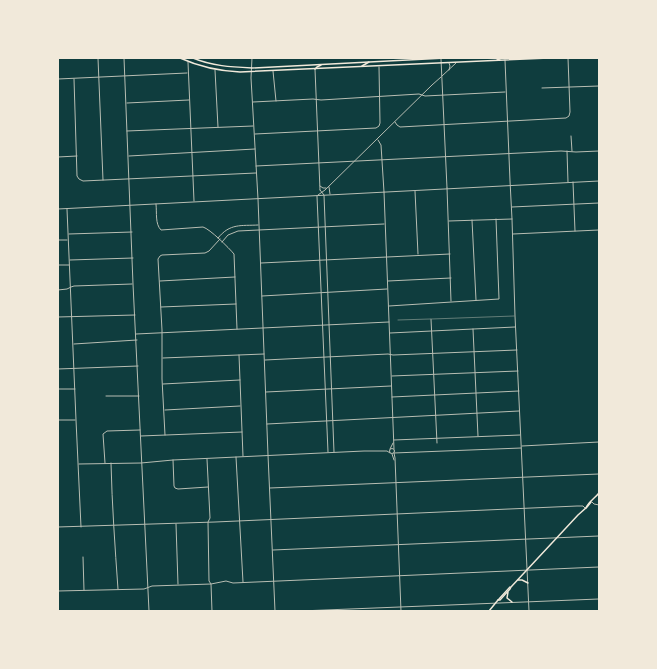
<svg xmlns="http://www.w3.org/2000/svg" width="657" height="669" font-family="Georgia,serif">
<rect width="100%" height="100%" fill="#0f3d3e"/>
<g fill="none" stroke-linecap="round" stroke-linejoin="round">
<g stroke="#b8beb3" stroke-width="0.5">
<path d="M432 319 514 316"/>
<path d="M398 320 430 319"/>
</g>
<g stroke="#b8beb3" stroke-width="1">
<path d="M98 58 103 180"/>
<path d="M188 62 194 201"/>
<path d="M315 69 320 190"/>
<path d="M215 70 218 127"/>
<path d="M449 70 450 66 449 63"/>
<path d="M273 71 276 101"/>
<path d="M58 79 187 73"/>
<path d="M74 79 77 176 79 179 83 181 256 173"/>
<path d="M542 88 599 86"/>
<path d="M253 102 313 99 321 100 419 94 425 96 505 92"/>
<path d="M127 103 189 100"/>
<path d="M395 122 397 125 400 127 566 118 569 116 570 112 568 58"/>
<path d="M127 131 253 126"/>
<path d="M255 134 376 128 379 126 380 123 379 67"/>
<path d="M571 136 572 151"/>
<path d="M378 140 381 145 384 192"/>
<path d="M567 151 568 182"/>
<path d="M129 156 255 149"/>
<path d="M58 157 77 156"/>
<path d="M256 166 561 151 576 152 599 151"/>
<path d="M573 182 575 231"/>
<path d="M320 186 323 188H326"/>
<path d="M329 187 330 194"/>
<path d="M447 188 451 301"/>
<path d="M320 190 324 195 334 452"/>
<path d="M415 191 418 254"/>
<path d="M318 195 325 190 432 85 441 77"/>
<path d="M317 196 328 452"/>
<path d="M156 204C157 213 155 224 161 230L203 227C210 229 229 248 234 254L237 329"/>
<path d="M512 207 599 203"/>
<path d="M67 209 76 420 81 527"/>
<path d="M472 220 476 300"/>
<path d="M449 221 512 219"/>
<path d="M69 234 132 232"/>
<path d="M513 234 599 230"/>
<path d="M218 238C230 223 241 226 258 225"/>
<path d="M58 240H67"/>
<path d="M222 242 228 235 238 231 384 224"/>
<path d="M70 260 133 258"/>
<path d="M261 263 450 254"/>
<path d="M58 265H69"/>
<path d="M160 281 235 277"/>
<path d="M388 281 451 278"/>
<path d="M58 290 67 289 71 287 74 286 132 284"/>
<path d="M262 296 387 289"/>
<path d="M389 306 499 299 496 219"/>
<path d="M161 307 236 304"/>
<path d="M58 317 135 315"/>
<path d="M431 319 437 443"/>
<path d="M473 329 478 436"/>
<path d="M390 333 515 327"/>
<path d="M136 334 389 322"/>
<path d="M74 344 137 340"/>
<path d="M239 355 243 456"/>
<path d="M163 358 264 354"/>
<path d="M265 360 388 354 393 355 517 350"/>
<path d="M58 369 138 366"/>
<path d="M392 376 518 371"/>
<path d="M163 384 240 380"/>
<path d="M58 389H75"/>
<path d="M266 392 391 386"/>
<path d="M106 396H139"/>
<path d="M392 397 519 391"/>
<path d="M165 410 240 406"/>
<path d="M58 420H75"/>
<path d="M267 424 519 411"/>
<path d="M165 435 162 379V330L158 259 160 256 162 255 205 253 209 251 220 239"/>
<path d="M141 436 242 432"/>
<path d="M394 440 520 435"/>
<path d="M394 453 521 448"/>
<path d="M236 457 243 582"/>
<path d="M207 459 210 518 208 522 209 581 211 584 212 611"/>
<path d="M173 460 174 486 175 488 178 489 208 487"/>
<path d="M105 463 103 434 107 431 140 430"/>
<path d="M111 463C112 505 115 547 118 589"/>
<path d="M79 464 141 463 173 460 364 451H387L390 453"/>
<path d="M270 488 599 474"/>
<path d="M592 502 594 504 599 505"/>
<path d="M176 524 178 584"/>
<path d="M273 550 599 536"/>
<path d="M83 557 84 590"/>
<path d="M58 591 144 589 152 586 211 584 226 581 233 583 599 567"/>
<path d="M300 611 599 599"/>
</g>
<g stroke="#b8beb3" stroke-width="1">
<path d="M124 58 133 284 149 611"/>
<path d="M252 58 251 78 258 199 268 455 275 611"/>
<path d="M441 59 447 188"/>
<path d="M505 60 510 181 512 219 515 316 529 611"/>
<path d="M442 76 456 63"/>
<path d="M384 192 394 449"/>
<path d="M58 209 599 181"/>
<path d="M522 446 599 442"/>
<circle cx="392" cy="451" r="2.5"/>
<path d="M390 449 393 443"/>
<path d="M394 453 395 458 401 611"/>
<path d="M392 454 394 460"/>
<path d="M58 527 215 522 577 506H583L585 508"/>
</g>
<g stroke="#f1e9da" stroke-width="1.5">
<path d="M586 508C588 502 595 498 599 493"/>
<path d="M518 580H522L528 583"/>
<path d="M508 592 507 598 512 602"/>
<path d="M498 600 499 599 510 587"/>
<path d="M489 611 498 600H500L510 589 511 587 578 515 587 507 591 502"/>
</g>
<g stroke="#f1e9da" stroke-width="1.5">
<path d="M180 58C200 67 219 71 240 72L549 58"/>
<path d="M193 58C212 66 231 67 252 68L446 58"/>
<path d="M497 60 502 58"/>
<path d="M362 66 369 62"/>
<path d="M315 69 317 67 321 65"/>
</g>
</g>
<rect width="657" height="669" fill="none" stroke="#f1e9da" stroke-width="118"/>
</svg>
